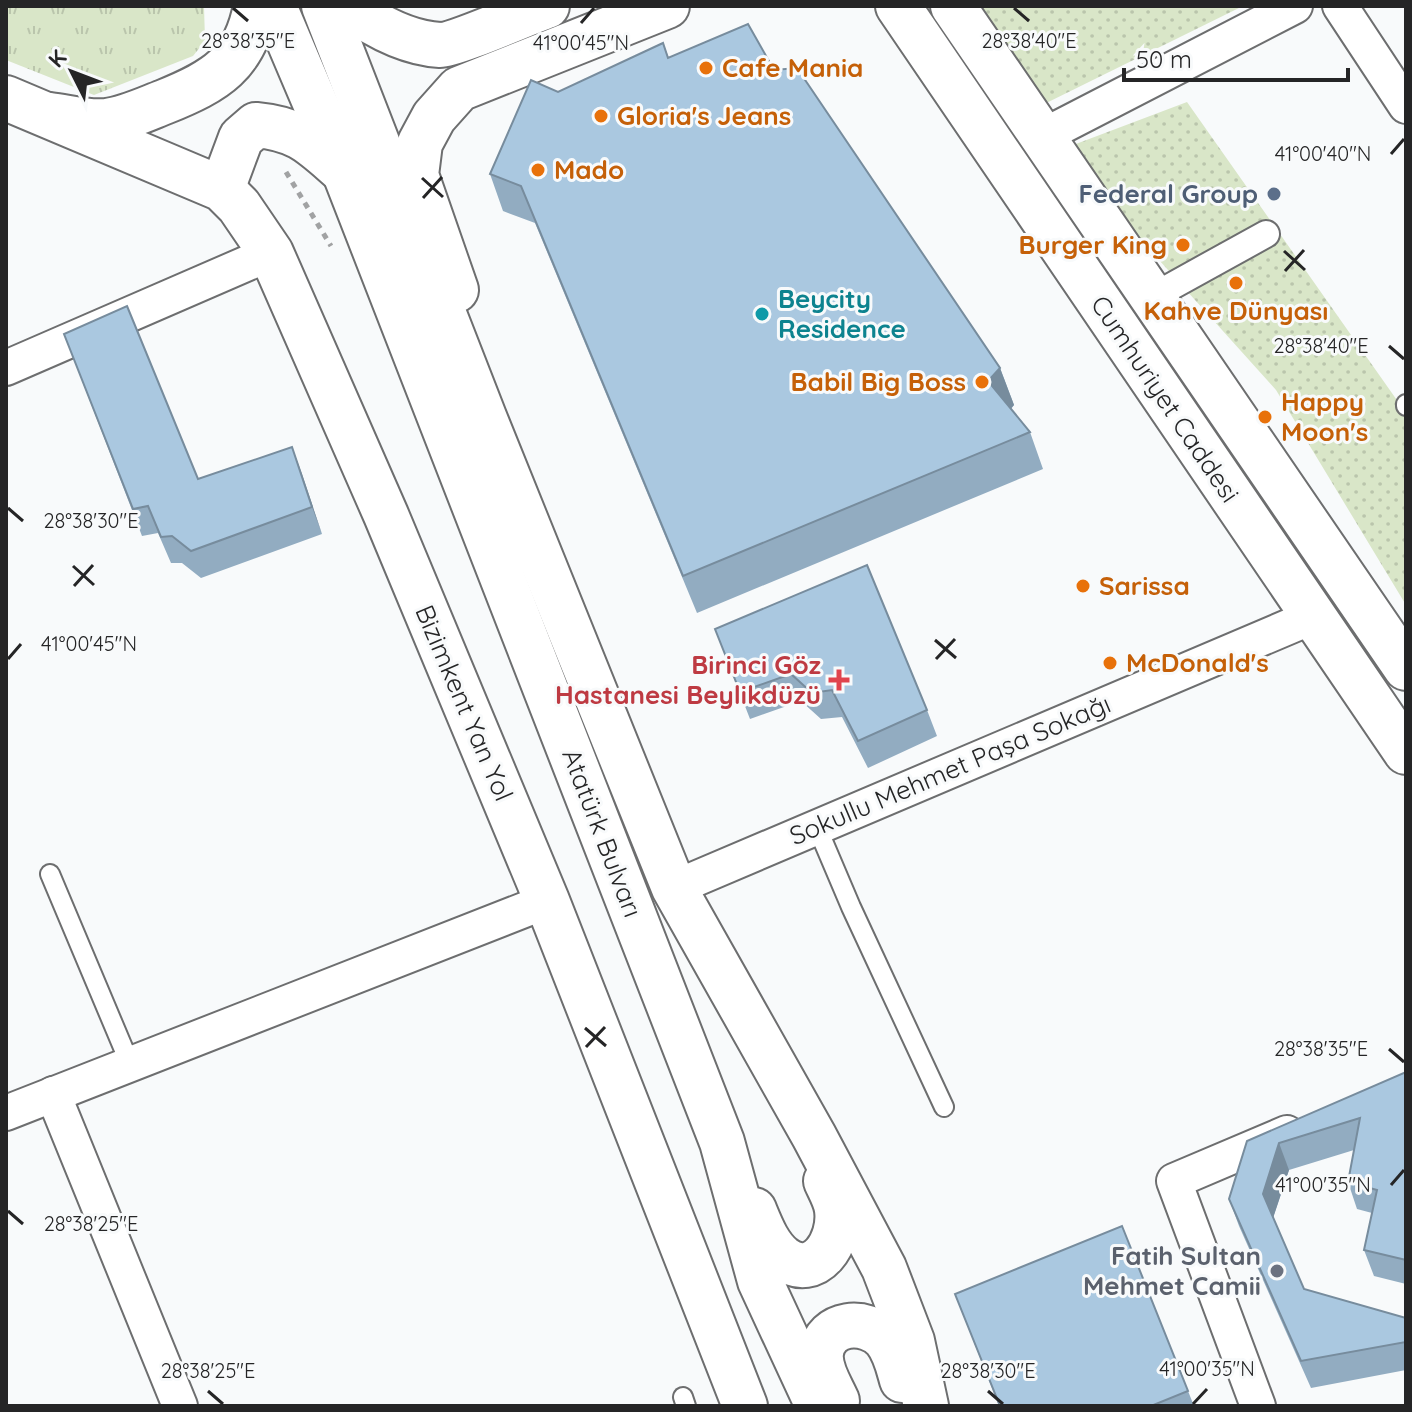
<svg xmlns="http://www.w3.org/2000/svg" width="1412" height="1412" font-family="Quicksand,sans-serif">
<defs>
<pattern id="grass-tufts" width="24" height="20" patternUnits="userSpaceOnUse" patternTransform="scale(2)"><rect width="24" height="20" fill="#d9e6c8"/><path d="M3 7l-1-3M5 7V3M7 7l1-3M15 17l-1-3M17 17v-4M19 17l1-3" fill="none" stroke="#bac5ac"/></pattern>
<pattern id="park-dots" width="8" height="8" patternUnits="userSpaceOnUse" patternTransform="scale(2)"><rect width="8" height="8" fill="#d9e6c8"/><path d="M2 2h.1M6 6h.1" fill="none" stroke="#bac5ac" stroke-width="1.8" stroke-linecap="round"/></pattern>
</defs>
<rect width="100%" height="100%" fill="#f8fafb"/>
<path fill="url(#grass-tufts)" d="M6 6H204L205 41 193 56 94 95 6 60Z"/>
<g fill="url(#park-dots)">
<path d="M958 6H1243L1024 114Z"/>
<path d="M1187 102 1406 413V605L1276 390 1060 150Z"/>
</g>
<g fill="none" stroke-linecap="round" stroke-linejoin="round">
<defs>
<g id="service">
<path d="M1406 404V406"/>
<path d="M817 827 851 907 944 1107"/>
<path d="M50 874 130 1064"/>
<path d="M683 1397 686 1406"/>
</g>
<path id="pedestrian" d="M1154 296 1266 234"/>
<g id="minor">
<path d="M1340 6 1406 106"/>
<path d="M1043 136 1295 6"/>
<path d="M6 368 271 253"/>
<path d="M674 888 1314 616"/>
<path d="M53 1094 180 1406"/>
<path d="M6 1113 547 901"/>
<path d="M1258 1406 1174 1181 1287 1133"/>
</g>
<path id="tertiary" d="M6 98 222 189 239 206 271 253 386 515 547 901 745 1406"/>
<g id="secondary">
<path d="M348 6C374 25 407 43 440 45 455 45 527 13 547 6"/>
<path d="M898 6 1406 752"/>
<path d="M953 6 1406 668"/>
<path d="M456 290 416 175 420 143 434 117 459 89 667 6"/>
</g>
<g id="primary">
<path d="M274 6 344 171 722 1142 760 1281 818 1406"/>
<path d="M324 6 484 417 674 888 814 1136 884 1268 912 1341 926 1406"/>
<path d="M50 115C67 117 88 123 106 121 125 119 146 109 164 102 216 81 245 64 256 6"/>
<path d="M222 189 241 138 256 125C299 129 311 143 342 170"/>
<path d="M754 1210C761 1227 768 1246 783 1258 816 1282 841 1241 837 1210 836 1200 830 1190 826 1181"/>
<path d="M837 1401C831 1387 819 1370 821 1353 825 1321 866 1318 885 1339 895 1351 898 1366 902 1380"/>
</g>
</defs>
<use href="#service" stroke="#6d6e6f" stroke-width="22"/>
<use href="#pedestrian" stroke="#6d6e6f" stroke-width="30"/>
<use href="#minor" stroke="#6d6e6f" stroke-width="38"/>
<use href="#tertiary" stroke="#6d6e6f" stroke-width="48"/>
<use href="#secondary" stroke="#6d6e6f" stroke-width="48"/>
<use href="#primary" stroke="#6d6e6f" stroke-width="48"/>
<path stroke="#a1a2a3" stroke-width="5" stroke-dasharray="6 6" stroke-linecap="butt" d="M286 172 331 246"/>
<use href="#service" stroke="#fff" stroke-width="18"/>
<use href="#pedestrian" stroke="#fff" stroke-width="26"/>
<use href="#minor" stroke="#fff" stroke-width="34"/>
<use href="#tertiary" stroke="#fff" stroke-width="44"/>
<use href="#secondary" stroke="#fff" stroke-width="44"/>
<use href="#primary" stroke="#fff" stroke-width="44"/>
</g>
<g fill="#92acc1">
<path d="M663 43 669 58 774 70 1000 368 1014 405 1011 409 1030 432 1043 469 697 613 535 223 503 211 490 174 558 92Z"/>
<path d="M64 334 198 479 292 447 322 534 201 578 182 563H171L158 533 142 536Z"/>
<path d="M715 629 927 710 937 736 868 768 842 717 821 719 801 701 750 719Z"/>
<path d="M1406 1072V1284L1374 1276 1364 1250 1372 1213 1357 1209 1348 1182 1354 1150 1289 1170 1273 1218 1304 1289 1406 1318V1370L1311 1388 1239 1226 1229 1199 1247 1141Z"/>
<path d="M955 1294 1188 1391 1194 1406H999Z"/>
</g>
<g fill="#778c9d">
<path d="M1000 368 1014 405 1002 418 988 381Z"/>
<path d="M292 447 302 474 322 534 312 507Z"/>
<path d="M1279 1143 1289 1170 1272 1221 1263 1194Z"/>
</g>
<g fill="#aac8e0" stroke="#778c9d" stroke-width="2">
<path d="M748 24 774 70 797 68 1000 368 988 381 1030 432 683 576 521 186 490 174 531 80 558 92 663 43 668 58Z"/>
<path d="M127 306 198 479 292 447 312 507 191 551 172 536 161 537 148 506 133 509 64 334Z"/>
<path d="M867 565 927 710 858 741 832 690 812 693 791 674 740 692 715 629Z"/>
<path d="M1406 1072V1260L1364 1250 1377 1190 1348 1182 1360 1118 1279 1143 1263 1194 1304 1289 1406 1318V1342L1301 1361 1229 1199 1247 1141Z"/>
<path d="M1122 1226 1188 1391 1151 1406H1000L955 1294Z"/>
</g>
<path fill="none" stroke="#252526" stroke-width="3" d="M233 8 248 21M1014 8 1029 21M581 23 594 8M1391 154 1404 139M422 178 443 197M423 198 442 177M1284 251 1305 270M1285 271 1304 250M1389 346 1404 359M8 508 23 521M73 566 94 585M74 586 93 565M935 640 956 658M8 659 21 644M936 659 955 639M585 1028 606 1046M586 1047 605 1027M1389 1049 1404 1062M1391 1185 1404 1170M8 1211 23 1224M208 1391 223 1404M988 1391 1003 1404M1193 1404 1207 1389"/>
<g fill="#e8710a" stroke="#f8fafb" stroke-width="3">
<circle cx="706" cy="68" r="8"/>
<circle cx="601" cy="116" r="8"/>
<circle cx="538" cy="170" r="8"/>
<circle cx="1183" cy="245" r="8"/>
<circle cx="1236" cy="283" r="8"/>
<circle cx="982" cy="382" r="8"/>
<circle cx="1265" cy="417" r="8"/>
<circle cx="1083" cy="586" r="8"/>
<circle cx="1110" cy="663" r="8"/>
</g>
<circle fill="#5c6f8a" stroke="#f8fafb" stroke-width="3" cx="1274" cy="194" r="8"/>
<circle fill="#0f9aa8" stroke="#f8fafb" stroke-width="3" cx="762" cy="314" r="8"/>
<path fill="#e0444e" stroke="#f8fafb" stroke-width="3" d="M835 668h8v8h8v8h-8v8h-8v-8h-8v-8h8z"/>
<circle fill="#6b7280" stroke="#f8fafb" stroke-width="3" cx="1277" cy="1271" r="8"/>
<g text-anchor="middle" stroke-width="6" stroke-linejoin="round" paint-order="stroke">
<g font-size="26" font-weight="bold" fill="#c56008" stroke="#f8fafb" text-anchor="start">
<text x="722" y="77">Cafe Mania</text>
<text x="617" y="125">Gloria's Jeans</text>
<text x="554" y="179">Mado</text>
<text x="1167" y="254" text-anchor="end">Burger King</text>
<text x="1236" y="320" text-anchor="middle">Kahve Dünyası</text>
<text x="966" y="391" text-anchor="end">Babil Big Boss</text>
<text x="1281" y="411">Happy<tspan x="1281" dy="30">Moon's</tspan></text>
<text x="1099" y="595">Sarissa</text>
<text x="1126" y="672">McDonald's</text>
</g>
<g font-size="26" font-weight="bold" fill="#4e5e75" stroke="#f8fafb" text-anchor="end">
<text x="1258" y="203">Federal Group</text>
</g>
<g font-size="26" font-weight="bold" fill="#0d838f" stroke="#f8fafb" text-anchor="start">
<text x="778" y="308">Beycity<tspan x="778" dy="30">Residence</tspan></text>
</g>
<g font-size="26" fill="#252526" stroke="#f8fafb">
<text transform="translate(1165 399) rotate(56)" y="9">Cumhuriyet Caddesi</text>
<text transform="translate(464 703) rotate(67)" y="9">Bizimkent Yan Yol</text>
<text transform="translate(950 770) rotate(-23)" y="9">Sokullu Mehmet Paşa Sokağı</text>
<text transform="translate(602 833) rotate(69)" y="9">Atatürk Bulvarı</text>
</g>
<g font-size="26" font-weight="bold" fill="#be3a42" stroke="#f8fafb" text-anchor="end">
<text x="821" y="674">Birinci Göz<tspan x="821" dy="30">Hastanesi Beylikdüzü</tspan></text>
</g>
<g font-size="26" font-weight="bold" fill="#5b616d" stroke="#f8fafb" text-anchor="end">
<text x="1261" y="1265">Fatih Sultan<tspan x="1261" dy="30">Mehmet Camii</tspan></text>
</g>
</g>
<g font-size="20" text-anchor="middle" fill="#252526" stroke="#f8fafb" stroke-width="6" stroke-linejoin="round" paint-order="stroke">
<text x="248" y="48">28°38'35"E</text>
<text x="1029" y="48">28°38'40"E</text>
<text x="581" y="50">41°00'45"N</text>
<text x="1323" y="161">41°00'40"N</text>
<text x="1321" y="353">28°38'40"E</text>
<text x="91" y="528">28°38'30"E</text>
<text x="89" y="651">41°00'45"N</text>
<text x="1321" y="1056">28°38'35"E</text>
<text x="1323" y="1192">41°00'35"N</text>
<text x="91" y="1231">28°38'25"E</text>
<text x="1207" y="1376">41°00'35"N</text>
<text x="208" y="1378">28°38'25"E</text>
<text x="988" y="1378">28°38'30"E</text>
</g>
<rect width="1412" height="1412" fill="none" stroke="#252526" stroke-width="16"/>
<g transform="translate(72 72) rotate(312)" stroke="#f8fafb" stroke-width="6" paint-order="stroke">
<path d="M0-6L14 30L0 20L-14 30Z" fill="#252526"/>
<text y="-12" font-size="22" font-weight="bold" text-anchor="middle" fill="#252526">K</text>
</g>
<path d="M1124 68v12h224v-12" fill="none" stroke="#252526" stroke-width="4"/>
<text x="1136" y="68" font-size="24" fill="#252526" stroke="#f8fafb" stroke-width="6" paint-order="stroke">50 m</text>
</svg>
